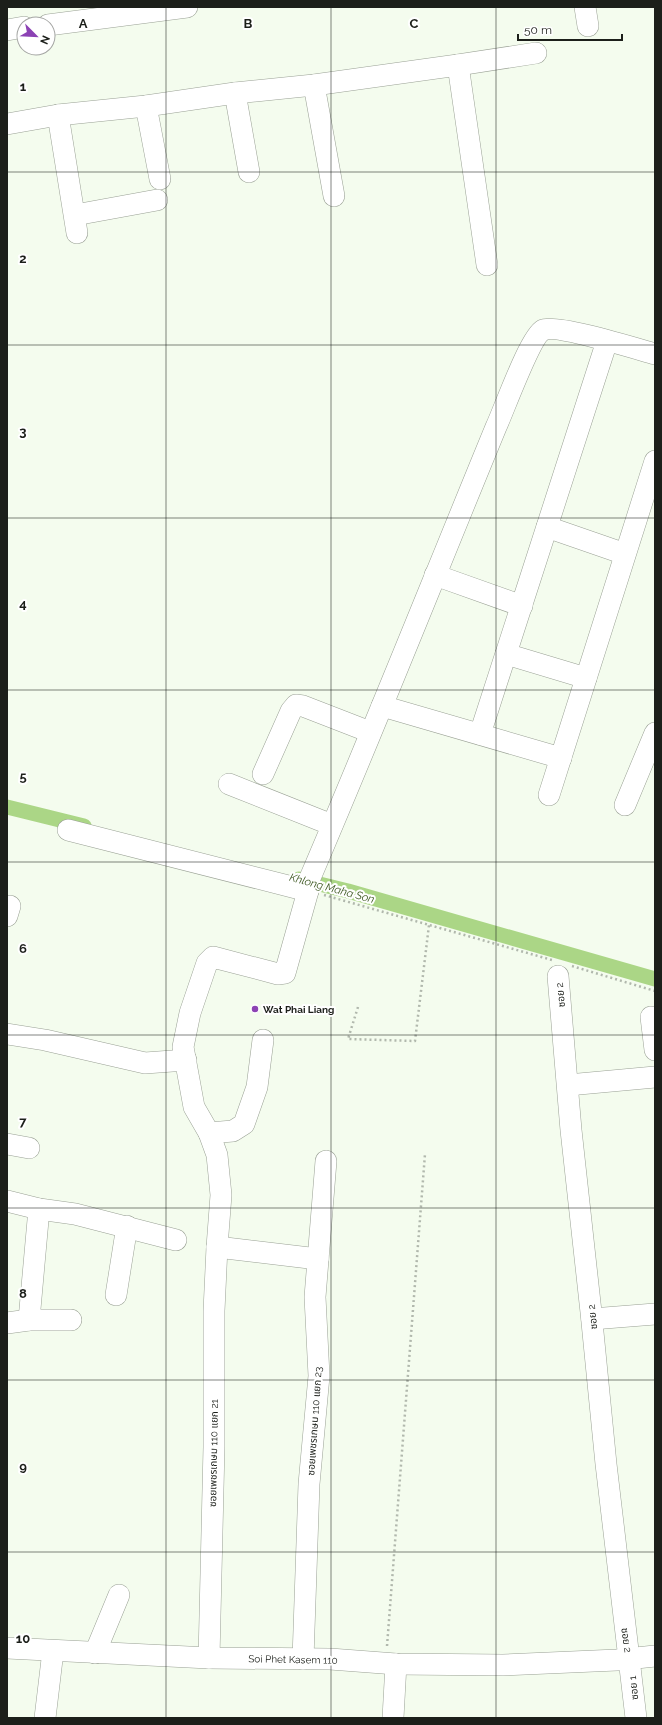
<svg xmlns="http://www.w3.org/2000/svg" width="662" height="1725" font-family="Raleway,'Noto Sans Thai',sans-serif">
<rect width="100%" height="100%" fill="#f4fcee"/>
<g fill="none" stroke-linecap="round" stroke-linejoin="round">
<g stroke="#abd686" stroke-width="15">
<path d="M7 807 84 826"/>
<path d="M299 879 348 891 655 979"/>
</g>
<defs>
<g id="minor">
<path d="M585 7 588 26"/>
<path d="M48 25 187 7"/>
<path d="M7 30 24 27"/>
<path d="M458 65 487 265"/>
<path d="M314 85 334 196"/>
<path d="M235 93 249 172"/>
<path d="M146 106 160 179"/>
<path d="M58 115 77 233"/>
<path d="M7 124 58 115 146 106 235 93 314 85 458 65 536 53"/>
<path d="M75 215 157 200"/>
<path d="M547 527 625 554"/>
<path d="M435 575 522 606"/>
<path d="M506 654 586 678"/>
<path d="M382 706 561 758"/>
<path d="M480 734 607 341"/>
<path d="M263 774 291 711 296 705 303 706 370 732"/>
<path d="M229 784 332 825"/>
<path d="M549 795 655 461"/>
<path d="M625 805 655 733"/>
<path d="M68 830 308 891"/>
<path d="M7 916 10 906"/>
<path d="M558 976 571 1130 591 1312 606 1464 636 1718"/>
<path d="M651 1017 655 1050"/>
<path d="M7 1034 45 1040 145 1063 186 1060"/>
<path d="M568 1085 655 1077"/>
<path d="M209 1133 233 1131 244 1124 257 1087 263 1040"/>
<path d="M7 1144 29 1148"/>
<path d="M7 1201 39 1209 75 1214 176 1240"/>
<path d="M217 1247 318 1259"/>
<path d="M116 1295 127 1226"/>
<path d="M592 1319 655 1314"/>
<path d="M29 1320 39 1209"/>
<path d="M7 1323 29 1320H71"/>
<path d="M7 1648 209 1658 330 1659 396 1664 503 1665 617 1660 655 1656"/>
<path d="M95 1653 119 1595"/>
<path d="M209 1658 214 1447V1311L217 1247 221 1195 217 1155 209 1133 194 1107 183 1047 190 1013 207 963 213 957 278 974 285 973 308 891 307 885C372 734 433 580 496 427 504 410 530 337 543 330 556 324 637 349 655 354"/>
<path d="M303 1659 309 1484 319 1376 315 1297 326 1161"/>
<path d="M45 1718 53 1651"/>
<path d="M393 1718 396 1664"/>
</g>
</defs>
<use href="#minor" stroke="#9aa195" stroke-width="22"/>
<g stroke="#b1b8ad" stroke-width="2.5" stroke-dasharray="2 3" stroke-linecap="butt">
<path d="M324 895 552 960"/>
<path d="M572 966 655 991"/>
<path d="M358 1007 348 1039 415 1041 429 925"/>
<path d="M387 1646 425 1154"/>
</g>
<use href="#minor" stroke="#fff" stroke-width="21"/>
</g>
<path fill="none" stroke="#1c1f1a" stroke-width="1" stroke-opacity="0.55" d="M166 7V1718M331 7V1718M496 7V1718M7 172H655M7 345H655M7 518H655M7 690H655M7 862H655M7 1035H655M7 1208H655M7 1380H655M7 1552H655"/>
<circle fill="#8c42b4" stroke="#fff" stroke-width="1.5" cx="255" cy="1009" r="4"/>
<g text-anchor="middle" stroke-width="4" stroke-linejoin="round" paint-order="stroke">
<g font-size="10" fill="#1c1f1a" stroke="#fff">
<text transform="translate(560 995) rotate(-95)" y="4">ซอย 2</text>
<text transform="translate(592 1317) rotate(-96)" y="4">ซอย 2</text>
<text transform="translate(314 1421) rotate(-86)" y="4">ซอยเพชรเกษม 110 แยก 23</text>
<text transform="translate(213 1453) rotate(-89)" y="4">ซอยเพชรเกษม 110 แยก 21</text>
<text transform="translate(627 1640) rotate(82)" y="4">ซอย 2</text>
<text transform="translate(293 1659) rotate(1)" y="4">Soi Phet Kasem 110</text>
<text transform="translate(633 1688) rotate(-96)" y="4">ซอย 1</text>
</g>
<g font-size="10" font-weight="bold" fill="#1c1f1a" stroke="#fff" text-anchor="start">
<text x="263" y="1013">Wat Phai Liang</text>
</g>
<g font-size="11" font-style="italic" fill="#3a551e" stroke="#fff">
<text transform="translate(332 888) rotate(15)" y="4">Khlong Maha Son</text>
</g>
</g>
<g font-size="13" text-anchor="middle" font-weight="bold" fill="#1c1f1a" stroke="#fff" stroke-width="4" stroke-linejoin="round" paint-order="stroke">
<text x="83" y="28">A</text>
<text x="248" y="28">B</text>
<text x="414" y="28">C</text>
<text x="23" y="91">1</text>
<text x="23" y="263">2</text>
<text x="23" y="436">3</text>
<text x="23" y="608">4</text>
<text x="23" y="781">5</text>
<text x="23" y="953">6</text>
<text x="23" y="1126">7</text>
<text x="23" y="1298">8</text>
<text x="23" y="1471">9</text>
<text x="23" y="1643">10</text>
</g>
<rect width="662" height="1725" fill="none" stroke="#1c1f1a" stroke-width="16"/>
<g transform="translate(36 36) rotate(114)"><circle r="19" fill="#ffffff" stroke="#a4a5a3"/>
<path d="M0-3L7 15L0 10L-7 15Z" fill="#8c42b4"/>
<text y="-6" font-size="11" font-weight="bold" text-anchor="middle" fill="#1c1f1a">N</text>
</g>
<path d="M518 34v6h104v-6" fill="none" stroke="#1c1f1a" stroke-width="2"/>
<text x="524" y="34" font-size="12" fill="#1c1f1a" stroke="#ffffff" stroke-width="3" paint-order="stroke">50 m</text>
</svg>
